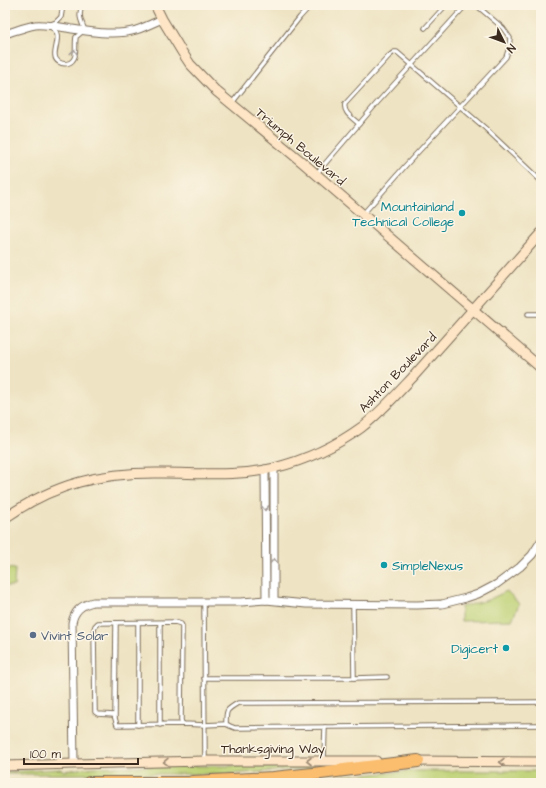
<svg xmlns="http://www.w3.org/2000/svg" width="546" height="788" font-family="'Architects Daughter',sans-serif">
<rect width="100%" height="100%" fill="#fcf5e5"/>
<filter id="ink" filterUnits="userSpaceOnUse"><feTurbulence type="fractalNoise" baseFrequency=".025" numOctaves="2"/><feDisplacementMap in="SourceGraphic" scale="8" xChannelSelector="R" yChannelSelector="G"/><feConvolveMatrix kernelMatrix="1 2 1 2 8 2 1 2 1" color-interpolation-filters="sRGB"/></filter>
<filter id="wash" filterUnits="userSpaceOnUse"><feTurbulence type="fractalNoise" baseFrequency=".012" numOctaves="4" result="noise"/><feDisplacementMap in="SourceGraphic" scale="16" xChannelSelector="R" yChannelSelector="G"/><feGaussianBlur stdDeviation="0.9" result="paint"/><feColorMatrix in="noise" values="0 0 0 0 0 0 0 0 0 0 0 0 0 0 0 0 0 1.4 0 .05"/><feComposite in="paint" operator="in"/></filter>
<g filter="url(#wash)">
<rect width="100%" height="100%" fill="#eee3c2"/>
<g fill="#bdd175" stroke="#7c7e4a">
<path d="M5 568 15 569 14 586H5Z"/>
<path d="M507 591 519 604 512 620 461 621V607L488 600Z"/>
<path d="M156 766H320L319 768 228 774H5V772L62 769 63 771 95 767Z"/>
<path d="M415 771H541V783H400L368 780 302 779Z"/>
</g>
</g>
<g filter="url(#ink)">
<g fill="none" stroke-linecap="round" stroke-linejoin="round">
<defs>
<g id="lane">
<path d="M51 24 56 22 61 17 63 5"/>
<path d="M52 28C55 30 57 32 57 35 59 44 50 57 59 62 62 64 66 64 69 63 72 62 74 59 75 56 76 50 75 43 76 37L82 32 85 31C81 19 78 18 82 5"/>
<path d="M425 28 446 5"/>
<path d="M232 103 300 17 311 5"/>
<path d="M359 124C353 118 343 113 345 104L389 56 394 52H397L485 128 541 181"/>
<path d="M317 173 377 103 466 5"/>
<path d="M363 214 406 165 506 57 509 48 510 38 503 28 476 5"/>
<path d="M528 314H541"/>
<path d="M204 602 205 760"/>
<path d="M353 605 354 678 387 677"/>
<path d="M138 623V725"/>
<path d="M204 678H354"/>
<path d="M115 717 116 623"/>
<path d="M184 724 120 725H117L114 715 98 714 95 712 94 629 95 626 98 623 175 622 181 624 182 626 181 720 182 723 184 724 204 725 226 724 230 726 235 728 541 725"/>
<path d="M226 724C226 710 226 710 238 703L541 702"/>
<path d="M160 725V623"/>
<path d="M324 760 325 727"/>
</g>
<g id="street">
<path d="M5 34C15 31 25 27 35 25 47 24 59 27 72 29 93 32 115 36 136 30 145 27 153 23 162 19"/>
<path d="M265 469 266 600"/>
<path d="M274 600V468"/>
<path d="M74 764 72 623C74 611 81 605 93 602H241L266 600 306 604 417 605 442 604 466 598 478 594 497 584 520 567 532 555 541 541"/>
</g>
<g id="secondary">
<path d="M155 5 162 19 182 52 190 64 216 91 302 162 541 368"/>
<path d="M5 518C55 483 102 472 162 473 199 473 238 477 274 468 306 460 336 446 362 427 380 413 396 395 412 378L541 233"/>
<path d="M412 761 541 762"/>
<path d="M5 766 74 764 205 761H376"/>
</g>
<g id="highway">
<path d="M192 782 273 778 313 774 360 768 418 761"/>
<path d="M89 783H200"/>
</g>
</defs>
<use href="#lane" stroke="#7a6b57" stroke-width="5.5"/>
<use href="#street" stroke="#7a6b57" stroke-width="9"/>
<use href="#secondary" stroke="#7a6b57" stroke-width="11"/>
<use href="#highway" stroke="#7a6b57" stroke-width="14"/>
<use href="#lane" stroke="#fff" stroke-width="3.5"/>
<use href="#street" stroke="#fff" stroke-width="7"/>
<use href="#secondary" stroke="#fde5c5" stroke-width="9"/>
<use href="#highway" stroke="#fbbd6e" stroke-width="12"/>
</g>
<defs><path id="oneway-chevron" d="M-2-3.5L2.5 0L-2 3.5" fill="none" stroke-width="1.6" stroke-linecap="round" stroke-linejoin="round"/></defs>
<g stroke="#a79f9a">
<use href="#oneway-chevron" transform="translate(74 52) rotate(-83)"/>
<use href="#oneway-chevron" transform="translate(265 508) rotate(89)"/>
<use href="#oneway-chevron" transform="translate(274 561) rotate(-90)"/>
</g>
<g stroke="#9c8872">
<use href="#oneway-chevron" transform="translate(309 761) rotate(-180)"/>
<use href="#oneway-chevron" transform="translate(166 762) rotate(179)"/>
<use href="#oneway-chevron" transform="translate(502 762) rotate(-180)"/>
</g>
</g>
<g fill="#0f9aa8" stroke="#fcf5e5" stroke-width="1.5">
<circle cx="462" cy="213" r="4"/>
<circle cx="384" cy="565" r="4"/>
<circle cx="506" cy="648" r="4"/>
</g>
<circle fill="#5c6f8a" stroke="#fcf5e5" stroke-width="1.5" cx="33" cy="635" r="4"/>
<g text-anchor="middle" stroke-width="3" stroke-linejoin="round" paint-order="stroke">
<g font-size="13" fill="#3b2a1e" stroke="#fcf5e5">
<text transform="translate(301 146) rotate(40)" y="5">Triumph Boulevard</text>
<text transform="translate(397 372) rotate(-46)" y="5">Ashton Boulevard</text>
<text x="273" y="753">Thanksgiving Way</text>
</g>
<g font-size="13" fill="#0d838f" stroke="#fcf5e5" text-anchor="end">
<text x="454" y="211">Mountainland<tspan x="454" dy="15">Technical College</tspan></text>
<text x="392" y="570" text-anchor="start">SimpleNexus</text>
<text x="498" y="653">Digicert</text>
</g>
<g font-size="13" fill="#4e5e75" stroke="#fcf5e5" text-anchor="start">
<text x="41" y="640">Vivint Solar</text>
</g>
</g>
<rect width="546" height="788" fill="none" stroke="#fcf5e5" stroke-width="20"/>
<g transform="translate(504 42) rotate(132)" stroke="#fcf5e5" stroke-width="3" paint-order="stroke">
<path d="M0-3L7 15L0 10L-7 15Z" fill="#3b2a1e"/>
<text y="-6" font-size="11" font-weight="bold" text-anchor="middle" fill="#3b2a1e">N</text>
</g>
<path d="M24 758v6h114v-6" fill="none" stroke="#3b2a1e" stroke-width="2"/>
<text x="30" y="758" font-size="12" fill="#3b2a1e" stroke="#fcf5e5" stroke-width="3" paint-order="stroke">100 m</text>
</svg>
